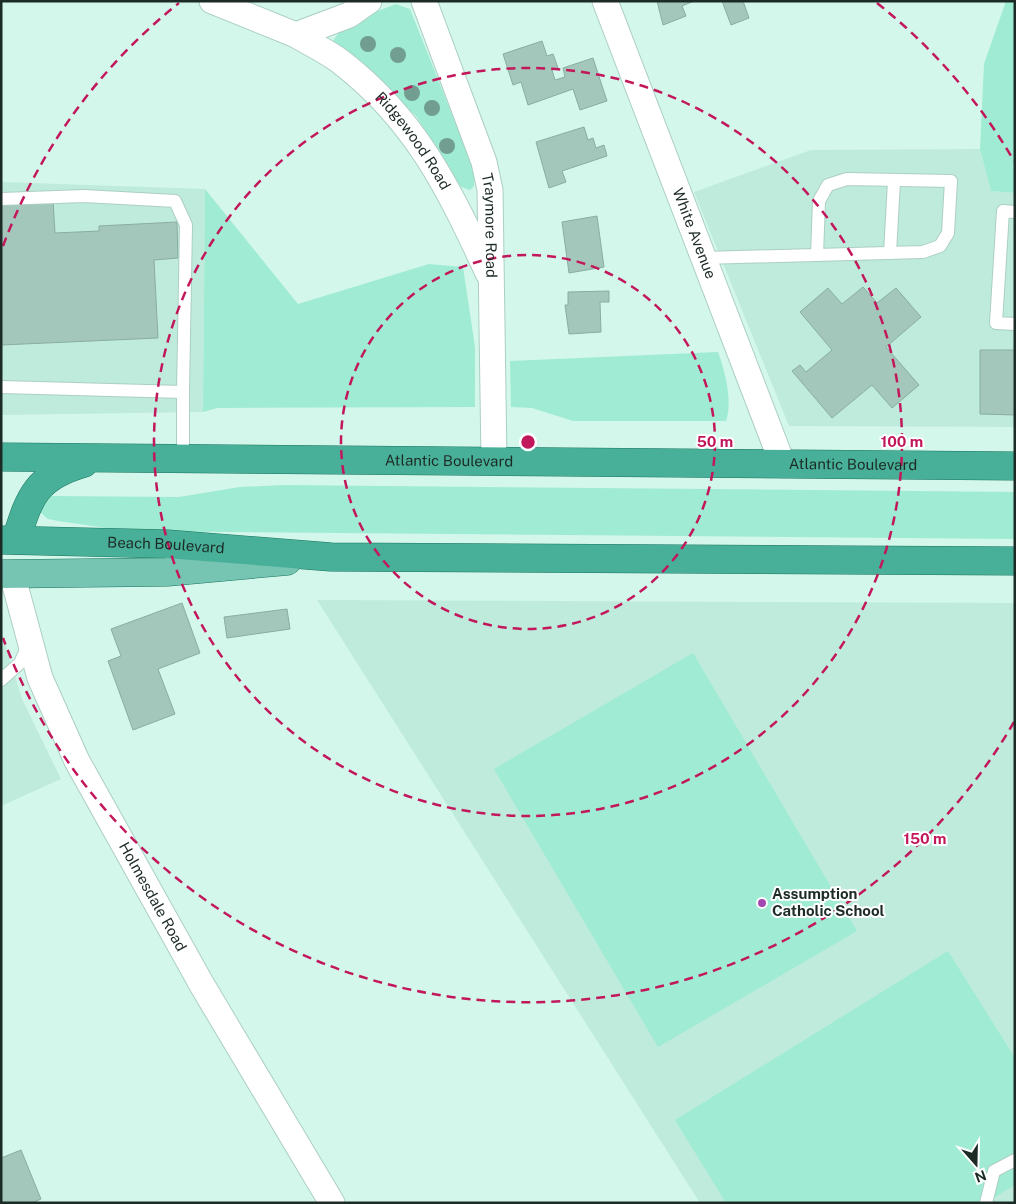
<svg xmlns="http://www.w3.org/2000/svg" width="1016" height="1204" font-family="'Public Sans',sans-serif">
<rect width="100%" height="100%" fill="#d3f7eb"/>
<g fill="#bfebdc">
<path d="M980 149 991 191 1015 193V427L789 426 694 192 811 150Z"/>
<path d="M1 182 205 189 203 412 1 415Z"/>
<path d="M317 600 1015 603V1203H700Z"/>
<path d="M1 630 22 699 61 779 1 806Z"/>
</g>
<g fill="#a0ebd3">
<path d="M1006 1H1015V193L991 191 980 149 984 64Z"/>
<path d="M396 4 410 9 474 170V186L470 190 461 187 416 116 333 42C340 23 379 11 396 4Z"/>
<path d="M205 189 298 304 429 264 463 267 475 347V407L217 408 203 412Z"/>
<path d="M718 352C725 371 733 402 726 421H573L532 408 511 407 510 361Z"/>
<path d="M285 485 1015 492V539L127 531 58 521 48 519 40 512 41 502 50 496 179 497 240 487Z"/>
<path d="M693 653 857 931 658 1047 494 769Z"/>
<path d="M948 951 1015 1058V1185L985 1203H726L675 1120Z"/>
</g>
<g fill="#a4c7bb" stroke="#8aada1">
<path d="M657 1H694L682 6 686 16 663 25Z"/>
<path d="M722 1H743L749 18 731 25Z"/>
<path d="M542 41 547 56 553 54 558 68 552 70 555 80 565 77 563 68 593 58 607 101 580 110 573 89 528 105 521 82 513 85 503 54Z"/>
<path d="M584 127 588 140 593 138 596 148 604 145 607 156 562 171 566 182 549 188 536 142Z"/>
<path d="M53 201 55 233 99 231V226L177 222 178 258 154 260 158 338 1 345V203Z"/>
<path d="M597 216 604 267 569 273 562 222Z"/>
<path d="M863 287 877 303 896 288 921 317 886 347 919 385 892 408 872 385 832 418 792 371 800 365 806 372 832 350 800 312 828 288 842 304Z"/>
<path d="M609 291V302H600L601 332 569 334 565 305H568V292Z"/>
<path d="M980 350H1015V415L980 414Z"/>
<path d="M182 603 200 653 158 669 175 714 133 730 108 661 121 656 111 629Z"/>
<path d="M287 609 290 629 227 638 224 617Z"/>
<path d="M21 1150 41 1199 32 1203H1V1158Z"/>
</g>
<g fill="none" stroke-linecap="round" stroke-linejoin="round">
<defs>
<g id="service">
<path d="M1 199 84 196 175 201 186 225 183 392"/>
<path d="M1015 212 1003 211 996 323 1015 324"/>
<path d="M890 253 894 181"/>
<path d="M703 258 923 252 940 246 948 233 951 181 847 179 828 185 819 201 817 255"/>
<path d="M1 387 183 392V458"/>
<path d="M1 680 20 663 29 643"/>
<path d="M986 1203 994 1171 1015 1160"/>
</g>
<g id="minor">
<path d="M212 1 296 35 349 15 369 1"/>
<path id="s1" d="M424 1 484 162 490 190 494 462"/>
<path id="s2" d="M605 1 783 465"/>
<path id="s3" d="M296 35C311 44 328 52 341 62 416 120 449 189 488 273"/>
<path id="s4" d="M12 574 40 678 77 761 202 985 332 1203"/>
</g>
<path id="primary" d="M1 574 167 572 287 561"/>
<g id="trunk">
<path id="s5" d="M1 457 1015 466"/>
<path id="s6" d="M1 540 167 544 331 557 1015 561"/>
<path d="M16 540C30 495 36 477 84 463"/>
</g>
</defs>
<use href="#service" stroke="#accfc3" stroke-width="14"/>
<use href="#minor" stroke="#accfc3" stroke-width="27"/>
<use href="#primary" stroke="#1c7560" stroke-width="29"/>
<use href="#trunk" stroke="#1c7560" stroke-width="29"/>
<use href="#service" stroke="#fff" stroke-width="12"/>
<use href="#minor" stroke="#fff" stroke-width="25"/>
<use href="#primary" stroke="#76c4b2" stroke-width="28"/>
<use href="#trunk" stroke="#48b098" stroke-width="28"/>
</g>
<g fill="#729e91">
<circle cx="368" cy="44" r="8"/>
<circle cx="398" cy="55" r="8"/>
<circle cx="412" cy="93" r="8"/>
<circle cx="432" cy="108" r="8"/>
<circle cx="447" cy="146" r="8"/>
</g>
<g fill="none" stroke="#c2185b" stroke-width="2.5" stroke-dasharray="9 6">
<circle cx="528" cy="442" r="187"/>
<circle cx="528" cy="442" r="374"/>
<path d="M1014 722A561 561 0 0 1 3 638M3 246A561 561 0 0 1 179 3M877 3A561 561 0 0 1 1014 161"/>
</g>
<circle fill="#a347b1" stroke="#fff" stroke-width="2" cx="762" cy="903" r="5"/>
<g text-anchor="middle" stroke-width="4" stroke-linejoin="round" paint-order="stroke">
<g font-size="15" fill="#1d2b27" stroke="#fff">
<text dy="5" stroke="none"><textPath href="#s3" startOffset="160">Ridgewood Road</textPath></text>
<text dy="5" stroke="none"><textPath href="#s1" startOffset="236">Traymore Road</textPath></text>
<text dy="5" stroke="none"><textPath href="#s2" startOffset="249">White Avenue</textPath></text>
<text dy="5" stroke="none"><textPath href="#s5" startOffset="448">Atlantic Boulevard</textPath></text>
<text dy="5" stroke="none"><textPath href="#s5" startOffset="852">Atlantic Boulevard</textPath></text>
<text dy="5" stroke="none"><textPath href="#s6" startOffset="165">Beach Boulevard</textPath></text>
<text dy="5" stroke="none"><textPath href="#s4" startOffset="354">Holmesdale Road</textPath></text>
</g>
<g font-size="15" font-weight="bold" fill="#1d2b27" stroke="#fff" text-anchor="start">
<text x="772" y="899">Assumption<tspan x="772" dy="17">Catholic School</tspan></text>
</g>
</g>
<circle cx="528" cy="442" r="8" fill="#c2185b" stroke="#fff" stroke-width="2.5"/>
<g font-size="15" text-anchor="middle" font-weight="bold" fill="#c2185b" stroke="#fff" stroke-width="4" stroke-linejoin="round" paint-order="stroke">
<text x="715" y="447">50 m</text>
<text x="902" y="447">100 m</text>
<text x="925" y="844">150 m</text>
</g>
<rect width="1016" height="1204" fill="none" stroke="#1d2b27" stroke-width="5"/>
<g transform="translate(976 1164) rotate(160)" stroke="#ffffff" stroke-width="4" paint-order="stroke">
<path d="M0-4L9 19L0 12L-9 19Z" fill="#1d2b27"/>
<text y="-8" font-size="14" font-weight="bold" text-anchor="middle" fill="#1d2b27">N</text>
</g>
</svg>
